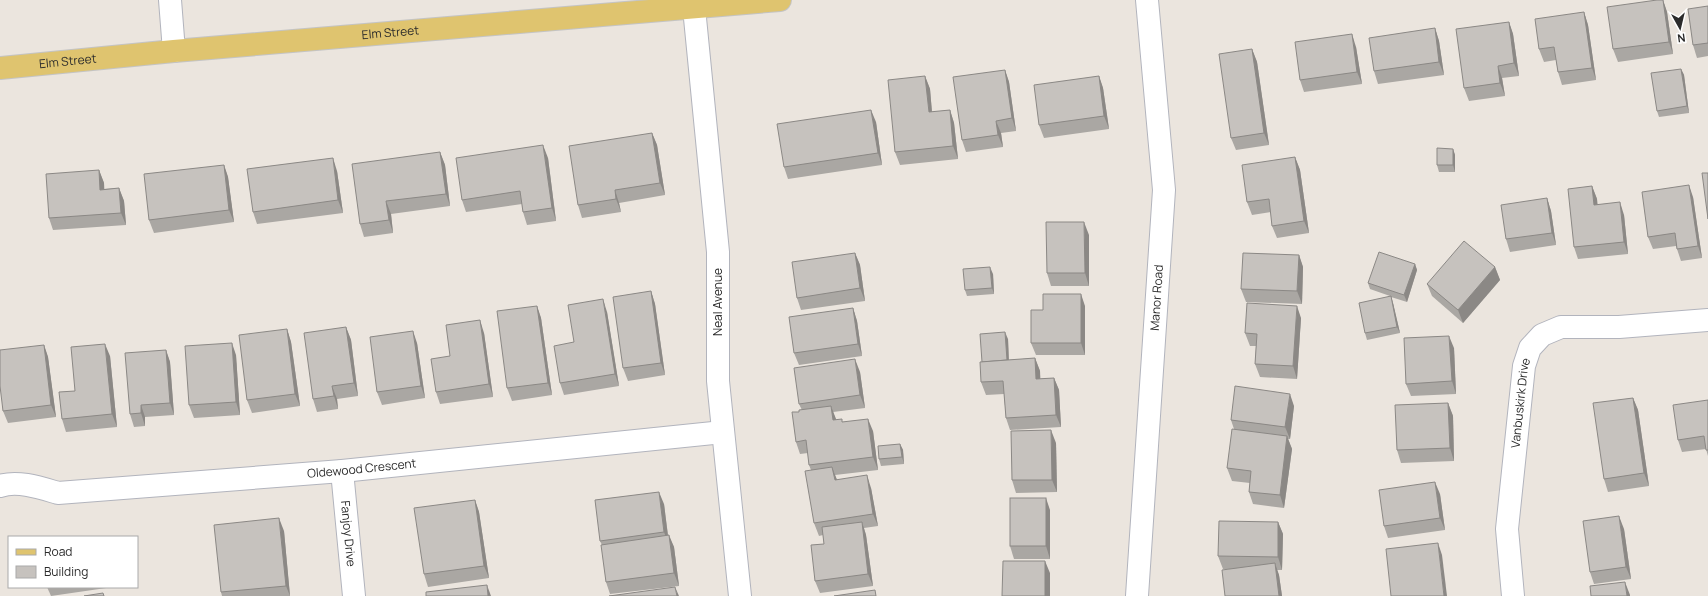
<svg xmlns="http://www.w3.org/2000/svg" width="1708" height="596" font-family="Manrope,sans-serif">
<rect width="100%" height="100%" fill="#ebe5de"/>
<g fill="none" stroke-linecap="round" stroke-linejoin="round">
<defs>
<g id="minor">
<path d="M170 0 174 51"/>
<path d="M694 8 718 252V381L740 596"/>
<path id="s1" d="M342 471 354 596"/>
<path id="s2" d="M0 486C18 480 41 488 58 493L342 471 723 432"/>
<path id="s3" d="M1137 596 1164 190 1147 0"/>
<path id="s4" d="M1513 596 1507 529 1524 366 1530 348 1542 335 1561 327H1619L1708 320"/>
</g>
<g id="major">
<path id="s5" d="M0 68 174 51 780 0"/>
</g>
</defs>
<use href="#minor" stroke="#b2b4bd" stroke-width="24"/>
<use href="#major" stroke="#c4c4c4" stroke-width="24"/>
<use href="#minor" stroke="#fff" stroke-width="22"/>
<use href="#major" stroke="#dfc46f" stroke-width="22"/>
</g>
<g fill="#aaa7a3">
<path d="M1663 0 1667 12 1673 54 1618 62 1613 49Z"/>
<path d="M1708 6V56L1697 58 1693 45Z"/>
<path d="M1584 12 1588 25 1596 80 1562 85 1558 72 1556 60 1544 62 1539 49Z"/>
<path d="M1509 22 1513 34 1519 76 1502 78 1505 96 1469 101 1464 88Z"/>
<path d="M1435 28 1439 41 1444 75 1378 84 1374 71Z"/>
<path d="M1356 47 1362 84 1304 92 1300 80Z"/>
<path d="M1252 49 1257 62 1269 145 1236 150 1231 138Z"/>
<path d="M1681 69 1684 75 1689 113 1659 117 1657 111Z"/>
<path d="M1005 70 1009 82 1016 131 1001 133 1003 147 966 152 962 140Z"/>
<path d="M925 76 930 89 932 112 950 110 954 123 958 159 900 165 895 152Z"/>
<path d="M1099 76 1103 88 1109 129 1044 138 1039 125Z"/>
<path d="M876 122 882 165 788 179 784 167Z"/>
<path d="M652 133 657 145 665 195 619 203 621 212 582 218 578 205Z"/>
<path d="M1453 149 1455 155V172H1439L1437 165Z"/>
<path d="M440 152 445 165 450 206 391 214 393 233 364 237 360 224Z"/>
<path d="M1295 157 1300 170 1309 233 1277 238 1272 226 1271 212 1252 215 1247 202Z"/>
<path d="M548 158 556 221 527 225 523 212 522 204 466 212 462 200Z"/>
<path d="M224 165 228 177 234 222 154 233 149 220Z"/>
<path d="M99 170 104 183V189L119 188 124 201 126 225 53 230 49 218Z"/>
<path d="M337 171 343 213 257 224 253 212Z"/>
<path d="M1592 186 1597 199V204L1624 215 1628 254 1578 259 1574 247Z"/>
<path d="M1693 197 1702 258 1681 261 1676 246 1653 249 1648 237Z"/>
<path d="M1547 198 1551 211 1556 245 1510 252 1506 239Z"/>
<path d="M1089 235V286H1051L1047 273Z"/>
<path d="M855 253 860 265 865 301 801 310 797 298Z"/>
<path d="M1299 255 1303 267 1302 304 1246 302 1241 289Z"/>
<path d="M1415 264 1417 270 1407 302 1391 297 1393 303 1400 333 1367 340 1365 333 1390 296 1370 289 1368 283Z"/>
<path d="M1495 267 1500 280 1463 323 1432 296 1427 284Z"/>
<path d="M993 274 994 294 967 296 965 290Z"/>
<path d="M651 291 655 304 665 375 628 381 623 368Z"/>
<path d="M537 306 541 318 552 395 512 401 507 388Z"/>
<path d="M1085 306V355H1036L1031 343 1043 310Z"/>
<path d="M853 308 857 321 862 356 799 365 794 353Z"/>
<path d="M607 312 619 386 564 395 560 383Z"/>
<path d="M1301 318 1297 379 1260 377 1255 364 1256 346H1250L1245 333Z"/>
<path d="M346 327 351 340 358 396 337 399 338 409 317 412 313 399Z"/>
<path d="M287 329 291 342 300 406 252 413 247 400Z"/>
<path d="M484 333 493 397 440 404 436 392 450 356Z"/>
<path d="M1008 339 1009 360 1035 358 1040 371V379L1054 378 1059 390 1061 427 1010 430 1006 418 1004 394 986 395 981 382 982 362Z"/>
<path d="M417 343 425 398 382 405 377 392Z"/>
<path d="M44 345 48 357 56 417 8 423 3 411Z"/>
<path d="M1454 348 1456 394 1411 396 1406 384Z"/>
<path d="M166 350 170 362 174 415 145 417V426L134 427 130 414Z"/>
<path d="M236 355 240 415 194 418 189 405Z"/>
<path d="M110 356 117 427 66 432 62 419 75 391Z"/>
<path d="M860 372 865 408 833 412 836 420 873 431 878 470 835 475 837 480 871 488 878 526 864 528 866 535 873 586 820 593 815 581 824 544 823 535 819 536 814 523 811 470 809 465 808 453 800 454 796 442 799 412 802 410 799 404Z"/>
<path d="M1633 398 1638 410 1649 486 1608 492 1604 479Z"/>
<path d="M1708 400V456L1706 449 1682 452 1678 440Z"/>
<path d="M1448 403 1453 416 1454 461 1401 463 1397 450Z"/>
<path d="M1294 406 1290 439H1288L1292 449 1284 508 1253 504 1249 492 1250 483 1232 481 1227 468 1234 429 1231 420Z"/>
<path d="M1056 443 1057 492 1016 493 1012 480Z"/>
<path d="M900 444 903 450 904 464 881 466 879 459Z"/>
<path d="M1440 494 1445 530 1388 538 1384 526Z"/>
<path d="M475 500 479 512 489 578 428 587 424 574Z"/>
<path d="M664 504 668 535 674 547 679 586 610 594 606 582 602 545 600 541Z"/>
<path d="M1050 510V559H1014L1010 546Z"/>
<path d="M1278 522 1283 534 1282 570H1277L1279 575 1282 596H1225L1229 569H1223L1218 556Z"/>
<path d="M1624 529 1631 579 1594 584 1590 572Z"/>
<path d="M284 531 290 596H222L221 592Z"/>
<path d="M47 587H113L51 596Z"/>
</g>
<g fill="#8b8885">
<path d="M1663 0 1667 12 1673 54 1669 42Z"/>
<path d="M1584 12 1588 25 1596 80 1592 68Z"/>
<path d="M1509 22 1513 34 1519 76 1514 63Z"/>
<path d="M1435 28 1439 41 1444 75 1439 62Z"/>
<path d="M1352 34 1356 47 1362 84 1357 72Z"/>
<path d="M1252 49 1257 62 1269 145 1264 133Z"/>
<path d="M1498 66 1502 78 1505 96 1500 83Z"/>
<path d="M1681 69 1684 75 1689 113 1687 106Z"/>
<path d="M1005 70 1009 82 1016 131 1012 118Z"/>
<path d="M925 76 930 89 933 125 929 112Z"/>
<path d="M1099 76 1103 88 1109 129 1104 116Z"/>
<path d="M871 110 876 122 882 165 878 153Z"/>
<path d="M950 110 954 123 958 159 953 146Z"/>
<path d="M996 121 1001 133 1003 147 998 135Z"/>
<path d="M652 133 657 145 665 195 660 183Z"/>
<path d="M543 145 548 158 556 221 552 208Z"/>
<path d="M1453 149 1455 155V172L1453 165Z"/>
<path d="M440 152 445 165 450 206 446 194Z"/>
<path d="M1295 157 1300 170 1309 233 1304 221Z"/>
<path d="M333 158 337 171 343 213 338 200Z"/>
<path d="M224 165 228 177 234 222 229 210Z"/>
<path d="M99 170 104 183 105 202 100 190Z"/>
<path d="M1689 185 1693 197 1702 258 1698 246Z"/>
<path d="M1592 186 1597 199 1599 217 1594 205Z"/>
<path d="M119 188 124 201 126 225 121 213Z"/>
<path d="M615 190 619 203 621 212 616 199Z"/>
<path d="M1547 198 1551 211 1556 245 1552 233Z"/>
<path d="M386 201 391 214 393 233 389 220Z"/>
<path d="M1620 202 1624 215 1628 254 1624 242Z"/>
<path d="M1084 222 1089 235V286L1085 273Z"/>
<path d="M855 253 860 265 865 301 860 288Z"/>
<path d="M1299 255 1303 267 1302 304 1297 291Z"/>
<path d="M1415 264 1417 270 1407 302 1404 295Z"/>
<path d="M990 267 993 274 994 294 992 288Z"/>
<path d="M1495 267 1500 280 1463 323 1458 310Z"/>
<path d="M651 291 655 304 665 375 661 363Z"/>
<path d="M1081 294 1085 306V355L1081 343Z"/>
<path d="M1391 296 1393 303 1400 333 1397 327Z"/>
<path d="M603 299 607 312 619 386 615 374Z"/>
<path d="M537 306 541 318 552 395 548 383Z"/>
<path d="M1297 306 1301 318 1297 379 1293 366Z"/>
<path d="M853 308 857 321 862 356 858 344Z"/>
<path d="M480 320 484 333 493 397 489 384Z"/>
<path d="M346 327 351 340 358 396 354 383Z"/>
<path d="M287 329 291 342 300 406 295 394Z"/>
<path d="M413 331 417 343 425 398 421 386Z"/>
<path d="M1005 332 1008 339 1009 368 1007 362Z"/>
<path d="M1449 336 1454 348 1456 394 1452 381Z"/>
<path d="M232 343 236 355 240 415 236 402Z"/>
<path d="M105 344 110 356 117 427 112 414Z"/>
<path d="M44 345 48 357 56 417 51 405Z"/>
<path d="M166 350 170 362 174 415 170 403Z"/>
<path d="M1035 358 1040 371 1041 392 1036 379Z"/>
<path d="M855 359 860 372 865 408 860 395Z"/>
<path d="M1054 378 1059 390 1061 427 1056 415Z"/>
<path d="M332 386 337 399 338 409 334 396Z"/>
<path d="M1290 394 1294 406 1290 439 1285 427Z"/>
<path d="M1633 398 1638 410 1649 486 1644 473Z"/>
<path d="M1448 403 1453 416 1454 461 1450 448Z"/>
<path d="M141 405 145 417V426L141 413Z"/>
<path d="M831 406 836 419 838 432 833 420Z"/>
<path d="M868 419 873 431 878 470 873 457Z"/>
<path d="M1051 430 1056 443 1057 492 1052 480Z"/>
<path d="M1287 436 1292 449 1284 508 1280 495Z"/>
<path d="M900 444 903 450 904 464 902 457Z"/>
<path d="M832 467 837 480 839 493 835 480Z"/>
<path d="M867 475 871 488 878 526 873 514Z"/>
<path d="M1435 482 1440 494 1445 530 1440 518Z"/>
<path d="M659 492 664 504 669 545 664 532Z"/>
<path d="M1046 498 1050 510V559L1046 546Z"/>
<path d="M475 500 479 512 489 578 484 566Z"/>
<path d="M1619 516 1624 529 1631 579 1626 567Z"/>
<path d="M279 518 284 531 290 596 286 586Z"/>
<path d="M862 522 866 535 873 586 868 574Z"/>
<path d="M1278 522 1283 534 1282 570 1278 557Z"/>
<path d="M669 535 674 547 679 586 674 573Z"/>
<path d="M1438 543 1442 555 1447 596H1444Z"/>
<path d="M1045 561 1050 573V596H1045Z"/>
<path d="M1275 563 1279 575 1282 596H1279Z"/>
<path d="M1625 582 1630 595V596H1627Z"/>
<path d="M487 585 491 596H488Z"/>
<path d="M675 587 679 596H677Z"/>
</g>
<g fill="#c6c2be" stroke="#8b8885">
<path d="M1657 0H1663L1669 42 1613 49 1607 7Z"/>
<path d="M1708 6V43L1693 45 1688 9Z"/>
<path d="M1584 12 1592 68 1558 72 1554 47 1539 49 1535 19Z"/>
<path d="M1509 22 1514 63 1498 66 1500 83 1464 88 1456 29Z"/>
<path d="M1435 28 1439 62 1374 71 1369 38Z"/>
<path d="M1352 34 1357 72 1300 80 1295 42Z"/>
<path d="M1252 49 1264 133 1231 138 1219 54Z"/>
<path d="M1681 69 1687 106 1657 111 1651 73Z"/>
<path d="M1005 70 1012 118 996 121 998 135 962 140 953 77Z"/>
<path d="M925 76 929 112 950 110 953 146 895 152 888 80Z"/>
<path d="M1099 76 1104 116 1039 125 1034 85Z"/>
<path d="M871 110 878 153 784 167 777 124Z"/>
<path d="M652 133 660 183 615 190 616 199 578 205 569 146Z"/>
<path d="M543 145 552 208 523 212 520 191 462 200 456 158Z"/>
<path d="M1437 148 1453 149V165H1437Z"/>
<path d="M440 152 446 194 386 201 389 220 360 224 352 164Z"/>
<path d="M1295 157 1304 221 1272 226 1269 199 1247 202 1242 165Z"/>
<path d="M333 158 338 200 253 212 247 169Z"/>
<path d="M224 165 229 210 149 220 144 174Z"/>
<path d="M99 170 100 190 119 188 121 213 49 218 46 174Z"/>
<path d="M1702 173H1708V219Z"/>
<path d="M1689 185 1698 246 1677 249 1675 233 1648 237 1642 192Z"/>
<path d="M1592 186 1594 205 1620 202 1624 242 1574 247 1568 189Z"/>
<path d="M1547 198 1552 233 1506 239 1501 205Z"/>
<path d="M1046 222H1084L1085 273H1047Z"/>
<path d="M1464 241 1495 267 1458 310 1427 284Z"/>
<path d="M1379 252 1415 264 1404 295 1368 283Z"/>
<path d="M855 253 860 288 797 298 792 262Z"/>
<path d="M1243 253 1299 255 1297 291 1241 289Z"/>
<path d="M990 267 992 288 965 290 963 269Z"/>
<path d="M651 291 661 363 623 368 613 297Z"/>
<path d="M1043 294H1081V343H1031V310H1043Z"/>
<path d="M1391 296 1397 327 1365 333 1359 303Z"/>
<path d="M603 299 615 374 560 383 554 346 574 342 568 305Z"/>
<path d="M1247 303 1297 306 1293 366 1255 364 1257 334 1245 333Z"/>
<path d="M537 306 548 383 507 388 497 311Z"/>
<path d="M853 308 858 344 794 353 789 317Z"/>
<path d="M480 320 489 384 436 392 431 359 450 356 446 325Z"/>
<path d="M346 327 354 383 332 386 334 396 313 399 304 333Z"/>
<path d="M287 329 295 394 247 400 239 335Z"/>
<path d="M413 331 421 386 377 392 370 337Z"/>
<path d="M1005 332 1007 360 982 362 980 334Z"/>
<path d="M1449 336 1452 381 1406 384 1404 338Z"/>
<path d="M232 343 236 402 189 405 185 346Z"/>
<path d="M105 344 112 414 62 419 59 392 75 391 71 347Z"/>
<path d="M44 345 51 405 3 411 0 386V350Z"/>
<path d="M166 350 170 403 141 405V413L130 414 125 353Z"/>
<path d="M1035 358 1036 379 1054 378 1056 415 1006 418 1003 381 981 382 980 362Z"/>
<path d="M855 359 860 395 799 404 794 368Z"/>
<path d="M1235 386 1290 394 1285 427 1231 420Z"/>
<path d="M1633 398 1644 473 1604 479 1593 403Z"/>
<path d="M1708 400V450H1706L1704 436 1678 440 1673 405Z"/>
<path d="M1448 403 1450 448 1397 450 1395 405Z"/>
<path d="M831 406 833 420 842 419V422L868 419 873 457 809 465 806 440 796 442 792 412H799V410Z"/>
<path d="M1232 429 1287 436 1280 495 1249 492 1251 471 1227 468Z"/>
<path d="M1051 430 1052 480H1012L1011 431Z"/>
<path d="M900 444 902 457 879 459 878 446Z"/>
<path d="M832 467 835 480 867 475 873 514 814 523 805 471Z"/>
<path d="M1435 482 1440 518 1384 526 1379 490Z"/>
<path d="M659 492 664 532 600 541 595 500Z"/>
<rect x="1010" y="498" width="36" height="48"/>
<path d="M475 500 484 566 424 574 414 508Z"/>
<path d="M1619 516 1626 567 1590 572 1583 521Z"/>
<path d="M279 518 286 586 221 592 214 525Z"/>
<path d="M1219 521 1278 522V557L1218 556Z"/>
<path d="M862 522 868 574 815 581 811 545 824 544 822 527Z"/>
<path d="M669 535 674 573 606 582 601 545Z"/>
<path d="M1438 543 1444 596H1391L1386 549Z"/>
<path d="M1003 561H1045V596H1002Z"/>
<path d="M1275 563 1279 596H1225L1222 570Z"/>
<path d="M1625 582 1627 596H1591L1590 586Z"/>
<path d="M487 585 488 596H426V592Z"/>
<path d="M675 587 677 596H609Z"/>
<path d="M875 590 876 596H834Z"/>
<path d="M103 593 104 596H84Z"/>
</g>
<g text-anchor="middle" stroke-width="3.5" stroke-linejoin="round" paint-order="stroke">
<g font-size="12" fill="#2b2b2b" stroke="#fff">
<text dy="4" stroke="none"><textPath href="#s5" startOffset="392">Elm Street</textPath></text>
<text dy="4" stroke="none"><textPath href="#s5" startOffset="68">Elm Street</textPath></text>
<text dy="4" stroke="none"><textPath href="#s3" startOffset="299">Manor Road</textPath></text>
<text transform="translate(718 302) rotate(-90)" y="4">Neal Avenue</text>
<text dy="4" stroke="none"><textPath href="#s4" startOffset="194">Vanbuskirk Drive</textPath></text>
<text dy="4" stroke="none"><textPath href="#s2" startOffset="364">Oldewood Crescent</textPath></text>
<text dy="4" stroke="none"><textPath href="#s1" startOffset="63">Fanjoy Drive</textPath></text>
</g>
</g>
<rect x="8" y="536" width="130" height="52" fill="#ffffff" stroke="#aaaaaa"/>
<rect x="16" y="549" width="20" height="6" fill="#dfc46f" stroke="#aaaaaa"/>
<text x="44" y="556" font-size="12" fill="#2b2b2b">Road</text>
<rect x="16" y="566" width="20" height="12" fill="#c6c2be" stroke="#aaaaaa"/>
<text x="44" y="576" font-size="12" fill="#2b2b2b">Building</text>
<g transform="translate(1680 28) rotate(172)" stroke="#ffffff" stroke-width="3" paint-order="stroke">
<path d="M0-3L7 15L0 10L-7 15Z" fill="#2b2b2b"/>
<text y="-6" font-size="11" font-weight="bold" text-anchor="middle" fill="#2b2b2b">N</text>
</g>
</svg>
